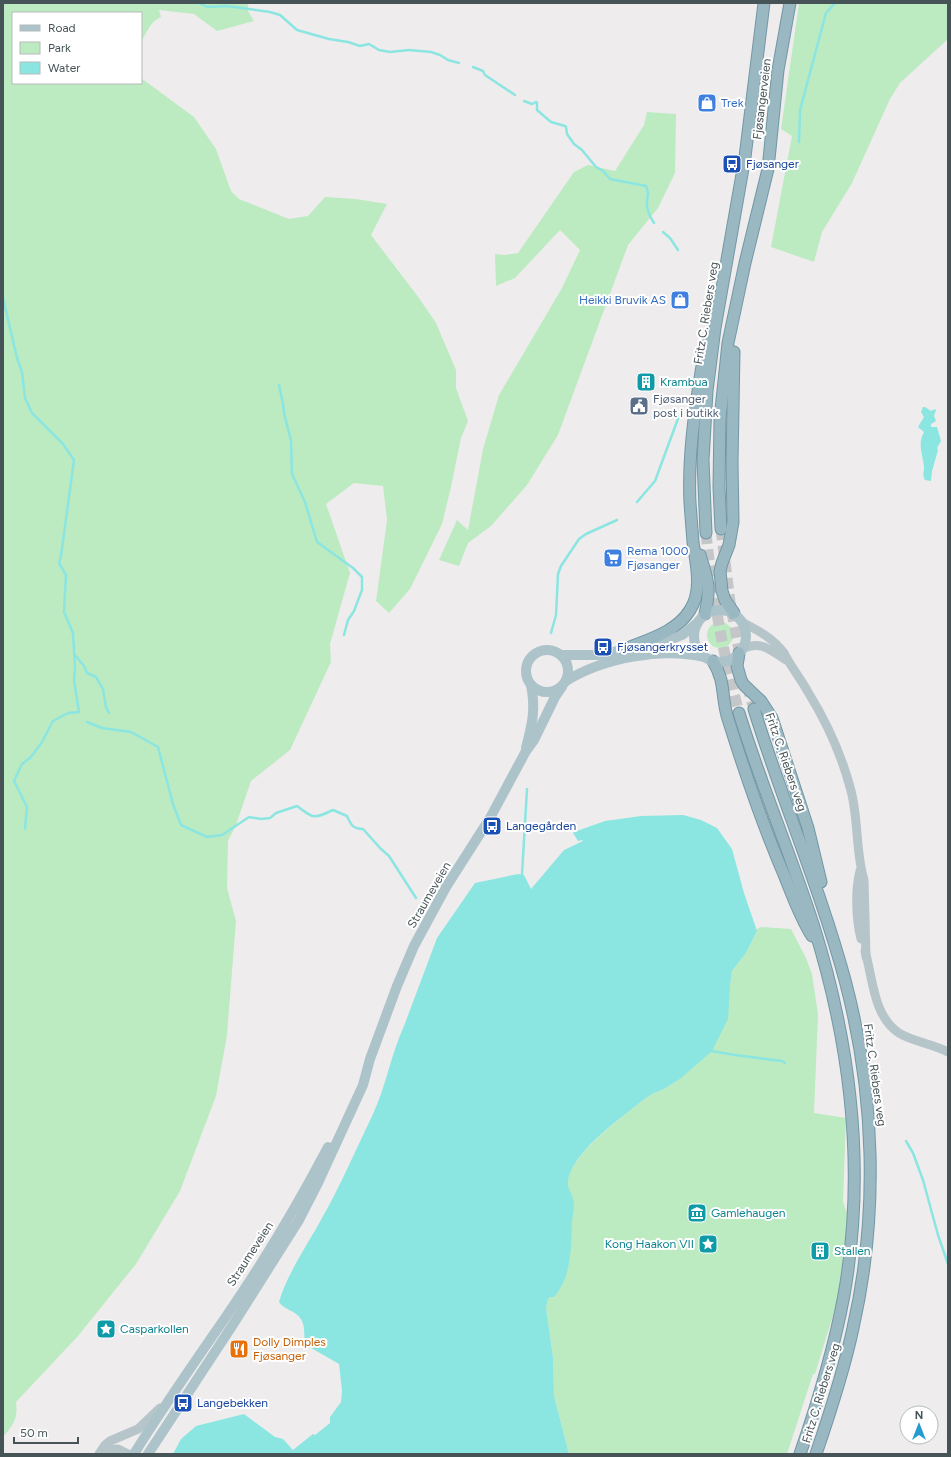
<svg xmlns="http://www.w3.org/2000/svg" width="951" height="1457" font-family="Figtree,sans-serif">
<rect width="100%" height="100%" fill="#efeced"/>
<g fill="#bcebc2">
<path d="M3 3H248V11L254 21 217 31 194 14 159 10 161 17C150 22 147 32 141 42V13H13V83H141V78L194 117 216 149 231 191 239 199 289 219 308 216 325 197 356 199 387 204 371 235 419 298 436 323 456 370V388L468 421 461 438 451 487 442 524 410 589 389 613 376 601 387 520 383 486 354 483 326 504 350 573 330 644 331 662 290 750 251 781 236 825 228 841 227 888 236 921 227 1035 216 1096 180 1191 136 1264 78 1336 16 1402C18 1419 14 1424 3 1437Z"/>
<path d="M799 3H948V39L900 83 890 99 852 183 822 232 814 262 771 247 792 136 781 129Z"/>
<path d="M647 112 676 114 675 173 658 208 628 245 558 435 527 485 491 526 468 543 459 566 439 560 457 520 468 530 483 449 499 395 562 288 580 250 560 230 515 278 496 286 495 254 504 255 518 253 574 172 588 165 615 171 644 125Z"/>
<circle cx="720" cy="635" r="13"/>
<path d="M761 927 791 929 806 958 812 974 818 1014 814 1113 846 1118 843 1202 849 1219 842 1286 815 1374H813L787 1454H569L554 1396 553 1357 546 1308 548 1299 550 1297 573 1200C571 1195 567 1189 567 1183 570 1154 622 1118 643 1100L652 1094 664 1089 680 1079 730 986 732 971 746 953 757 931V929Z"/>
</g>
<g fill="#8be5e1">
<path d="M923 407H925L931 411 935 409 936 410 934 416 936 421 931 424V427H937L941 441 937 448 938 450 932 471 931 481 925 480C922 475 924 472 924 467 923 455 917 444 924 432L918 427 924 417 921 412Z"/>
<path d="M683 815 701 820 717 828 732 849 744 893 757 931 746 953 732 971 730 986 728 1019 712 1051 680 1079 664 1089 652 1094 643 1100C620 1119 581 1146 570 1173 565 1186 570 1189 573 1199 575 1205 573 1215 572 1221 571 1247 572 1276 554 1297H550L548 1299 546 1308 553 1357 554 1396 569 1454H173L181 1439 196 1426 244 1414 275 1437 283 1439 293 1450 313 1434 315 1435 330 1423V1417L341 1402 342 1391 339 1364 306 1345C303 1337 306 1328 301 1319 295 1310 284 1310 279 1302 287 1274 308 1244 322 1218 341 1185 356 1149 373 1114 386 1086 391 1054 404 1026L437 938 475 883 518 874 524 875 531 889 564 850 583 841 582 840 578 841 573 833 574 832 605 821 641 816Z"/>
</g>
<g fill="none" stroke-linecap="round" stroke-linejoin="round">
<g stroke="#8be5e1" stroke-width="2.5">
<path d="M199 3 207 7 227 6 270 12 280 15 297 30 329 39 348 42 360 46 369 44 379 50 390 52 409 50 431 52 440 55 448 60 459 63"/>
<path d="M473 67 483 71 485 75 515 95"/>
<path d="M524 101 532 104 536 102 537 103V110L551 122 565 126 566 127 567 134 574 144 582 150 596 167 603 171 610 179 646 186C649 193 648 194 647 201 646 209 650 217 654 223"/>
<path d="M799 142 800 110 826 13 835 3"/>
<path d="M663 232 670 238 678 250"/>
<path d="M3 298 17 358 22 372 25 398 32 413 63 444 74 460 61 556 59 563 66 575 64 612 73 633 75 667 74 680 79 712 68 713 53 721 42 742 31 757 22 764 14 781 27 807 25 829"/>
<path d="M279 385 283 404 284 413 291 441 292 474 305 502 317 542 353 568 362 577V590L354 611 348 620 344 635"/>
<path d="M637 502 655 481 679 416"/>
<path d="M551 633 556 615 558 574 561 566 579 539 586 534 617 520"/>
<path d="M74 654 84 666 87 673 96 677 103 689 106 707 109 713"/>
<path d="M87 722 102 728 131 732 158 747 173 804 181 825 207 837 222 835 249 817 261 819 270 818 276 813 297 806C314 819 314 819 333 810L347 816C351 825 353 829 363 829L381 849 389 856 416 898"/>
<path d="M522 874 527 789"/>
<path d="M712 1051 735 1055 782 1061 785 1063"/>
<path d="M906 1141 913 1153 923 1180 938 1235 948 1264"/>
</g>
<g stroke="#c5c6c8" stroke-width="11" stroke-dasharray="11 5.5" stroke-linecap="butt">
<path d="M721 529 730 602 741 660"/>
<path d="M706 533C712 594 723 653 739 713"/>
<path d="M747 685 754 709"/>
</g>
<defs>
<g id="trunk">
<path d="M721 529 719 487 720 419 728 343 745 263 768 169 778 70 790 3"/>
<path d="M706 533 703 460 707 391 715 328 745 157 764 3"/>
<path d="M700 555C708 580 711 588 705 614"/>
<path d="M734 613 725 600 722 591 720 571 722 563 729 545 733 522 732 462 734 352"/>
<path d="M623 650C646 640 676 633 690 610 703 590 696 564 693 542 692 529 691 516 690 503 688 461 693 420 700 379 702 366 703 353 709 341"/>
<path d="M739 653 737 666 741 680 744 685 761 701 772 718 808 828 821 882"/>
<path d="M713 661C726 682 721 698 728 719 745 773 763 826 785 877 793 897 800 917 812 936"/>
<path d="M754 709C782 800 820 888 845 980 875 1093 879 1214 853 1328 844 1371 830 1413 816 1454"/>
<path d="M739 713C761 785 791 855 814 927 851 1046 866 1171 844 1295 834 1349 818 1402 800 1454"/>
</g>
</defs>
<use href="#trunk" stroke="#7297a4" stroke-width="13"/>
<g stroke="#b6c5ca" stroke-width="9">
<path d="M742 622C759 631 773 638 784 653 791 667 801 679 808 692 826 721 841 754 850 787 859 817 855 850 864 880L866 957"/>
<path d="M742 649C762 640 770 650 786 660"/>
<path d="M860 871C855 890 856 919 861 939"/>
<path d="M865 951C873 978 873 1016 899 1033 911 1041 933 1044 948 1052"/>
<path d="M102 1450 118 1449 128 1454"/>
<path d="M99 1454 105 1445 110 1441 138 1429 160 1408"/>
</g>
<g stroke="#adc3ca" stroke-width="10">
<circle cx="720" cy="636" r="26"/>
<circle cx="547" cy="671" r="21"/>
<path d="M561 655H598L623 650 647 647 665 642 682 635 696 624"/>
<path d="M566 681C603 658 662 647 704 657"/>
<path d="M526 748C532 724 536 710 531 685"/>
<path d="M134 1454C163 1407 194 1363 225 1318 263 1263 297 1206 328 1147"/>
<path d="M148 1454 234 1323 299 1220 318 1183 363 1085 370 1059 397 986 414 946 446 887 490 818 526 751 534 740 555 697 562 687"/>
</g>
<use href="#trunk" stroke="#9ab8c2" stroke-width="11"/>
</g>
<defs>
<symbol id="shop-square" viewBox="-11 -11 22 22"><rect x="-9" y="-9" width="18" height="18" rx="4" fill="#3f7fe0" stroke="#fff"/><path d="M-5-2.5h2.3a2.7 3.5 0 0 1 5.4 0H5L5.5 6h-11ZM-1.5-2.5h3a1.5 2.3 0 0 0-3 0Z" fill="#fff"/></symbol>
<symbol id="bus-square" viewBox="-11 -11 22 22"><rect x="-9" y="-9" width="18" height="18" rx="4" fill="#1a4fb4" stroke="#fff"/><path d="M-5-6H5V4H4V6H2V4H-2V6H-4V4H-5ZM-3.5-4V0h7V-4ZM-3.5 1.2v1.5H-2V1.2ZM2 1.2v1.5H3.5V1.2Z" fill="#fff"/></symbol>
<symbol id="building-square" viewBox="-11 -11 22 22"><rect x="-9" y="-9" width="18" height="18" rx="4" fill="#0f9aa8" stroke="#fff"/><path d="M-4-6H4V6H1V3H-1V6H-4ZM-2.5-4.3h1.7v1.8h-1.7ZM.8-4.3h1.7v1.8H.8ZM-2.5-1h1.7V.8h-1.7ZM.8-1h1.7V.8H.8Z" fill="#fff"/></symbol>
<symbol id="civic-square" viewBox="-11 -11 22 22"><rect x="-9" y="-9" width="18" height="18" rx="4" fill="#5c6f8a" stroke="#fff"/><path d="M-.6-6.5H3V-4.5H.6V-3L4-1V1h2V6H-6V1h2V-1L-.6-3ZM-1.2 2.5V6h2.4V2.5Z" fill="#fff"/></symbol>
<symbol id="supermarket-square" viewBox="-11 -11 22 22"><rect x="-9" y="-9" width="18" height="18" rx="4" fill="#3f7fe0" stroke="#fff"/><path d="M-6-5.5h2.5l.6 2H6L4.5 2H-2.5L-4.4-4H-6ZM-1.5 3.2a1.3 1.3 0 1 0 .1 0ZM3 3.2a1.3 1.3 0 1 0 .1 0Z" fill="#fff"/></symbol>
<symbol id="museum-square" viewBox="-11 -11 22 22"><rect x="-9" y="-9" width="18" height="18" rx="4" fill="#0f9aa8" stroke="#fff"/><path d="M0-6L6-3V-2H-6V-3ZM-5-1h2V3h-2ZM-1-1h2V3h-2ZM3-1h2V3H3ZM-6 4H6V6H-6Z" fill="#fff"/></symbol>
<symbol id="sight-square" viewBox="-11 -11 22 22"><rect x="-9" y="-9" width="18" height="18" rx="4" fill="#0f9aa8" stroke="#fff"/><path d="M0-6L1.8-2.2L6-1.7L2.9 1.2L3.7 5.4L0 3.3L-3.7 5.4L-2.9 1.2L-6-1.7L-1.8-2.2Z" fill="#fff"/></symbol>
<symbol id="restaurant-square" viewBox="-11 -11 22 22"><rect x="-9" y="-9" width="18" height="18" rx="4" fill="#e8710a" stroke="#fff"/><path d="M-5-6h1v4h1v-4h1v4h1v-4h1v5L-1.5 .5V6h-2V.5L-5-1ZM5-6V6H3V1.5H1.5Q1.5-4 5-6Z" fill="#fff"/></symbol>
</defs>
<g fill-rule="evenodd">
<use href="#shop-square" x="696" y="92" width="22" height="22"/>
<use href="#bus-square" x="721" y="153" width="22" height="22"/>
<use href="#shop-square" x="669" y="289" width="22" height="22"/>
<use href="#building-square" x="635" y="371" width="22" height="22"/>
<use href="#civic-square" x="628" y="395" width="22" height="22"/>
<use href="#supermarket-square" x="602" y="547" width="22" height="22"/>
<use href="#bus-square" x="592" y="636" width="22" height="22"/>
<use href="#bus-square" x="481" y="815" width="22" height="22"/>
<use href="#museum-square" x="686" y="1202" width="22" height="22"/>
<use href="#sight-square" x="697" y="1233" width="22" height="22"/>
<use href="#building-square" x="809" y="1240" width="22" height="22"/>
<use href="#sight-square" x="95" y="1318" width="22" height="22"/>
<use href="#restaurant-square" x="228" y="1338" width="22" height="22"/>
<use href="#bus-square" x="172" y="1392" width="22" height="22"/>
</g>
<g text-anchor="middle" stroke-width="4" stroke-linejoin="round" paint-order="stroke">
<g font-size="12" fill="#465458" stroke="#fff">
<text transform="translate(762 99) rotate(-83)" y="4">Fjøsangerveien</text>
<text transform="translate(706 313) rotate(-81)" y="4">Fritz C. Riebers veg</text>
<text transform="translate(786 762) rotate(71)" y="4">Fritz C. Riebers veg</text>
<text transform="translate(429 895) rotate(-60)" y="4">Straumeveien</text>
<text transform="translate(875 1075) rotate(82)" y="4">Fritz C. Riebers veg</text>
<text transform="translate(250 1254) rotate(-57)" y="4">Straumeveien</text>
<text transform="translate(821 1393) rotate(-73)" y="4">Fritz C. Riebers veg</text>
</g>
<g font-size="12" fill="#366cbe" stroke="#fff" text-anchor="start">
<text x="721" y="107">Trek</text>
<text x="666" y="304" text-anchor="end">Heikki Bruvik AS</text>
<text x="627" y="555">Rema 1000<tspan x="627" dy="14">Fjøsanger</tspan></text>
</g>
<g font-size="12" fill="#164399" stroke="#fff" text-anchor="start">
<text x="746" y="168">Fjøsanger</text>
<text x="617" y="651">Fjøsangerkrysset</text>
<text x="506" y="830">Langegården</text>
<text x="197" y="1407">Langebekken</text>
</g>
<g font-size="12" fill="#0d838f" stroke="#fff" text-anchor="start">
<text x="660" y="386">Krambua</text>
<text x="711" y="1217">Gamlehaugen</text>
<text x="694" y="1248" text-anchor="end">Kong Haakon VII</text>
<text x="834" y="1255">Stallen</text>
<text x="120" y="1333">Casparkollen</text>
</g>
<g font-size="12" fill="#4e5e75" stroke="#fff" text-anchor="start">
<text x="653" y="403">Fjøsanger<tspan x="653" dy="14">post i butikk</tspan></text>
</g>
<g font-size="12" fill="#c56008" stroke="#fff" text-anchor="start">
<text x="253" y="1346">Dolly Dimples<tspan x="253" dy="14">Fjøsanger</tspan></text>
</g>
</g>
<rect width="951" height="1457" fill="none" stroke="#465458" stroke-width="8"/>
<rect x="12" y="12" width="130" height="72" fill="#ffffff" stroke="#b5bbbc"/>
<rect x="20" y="25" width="20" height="6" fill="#adc3ca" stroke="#b5bbbc"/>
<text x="48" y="32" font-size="12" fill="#465458">Road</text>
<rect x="20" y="42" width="20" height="12" fill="#bcebc2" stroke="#b5bbbc"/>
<text x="48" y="52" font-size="12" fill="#465458">Park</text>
<rect x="20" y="62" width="20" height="12" fill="#8be5e1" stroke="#b5bbbc"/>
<text x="48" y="72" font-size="12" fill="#465458">Water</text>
<g transform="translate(919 1425)"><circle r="19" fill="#ffffff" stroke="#b5bbbc"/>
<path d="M0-3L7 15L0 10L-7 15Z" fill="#249cd1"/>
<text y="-6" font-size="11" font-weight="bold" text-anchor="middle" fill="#465458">N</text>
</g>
<path d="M14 1437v6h64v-6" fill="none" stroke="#465458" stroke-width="2"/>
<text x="20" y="1437" font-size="12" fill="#465458" stroke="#ffffff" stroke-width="3" paint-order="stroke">50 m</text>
</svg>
